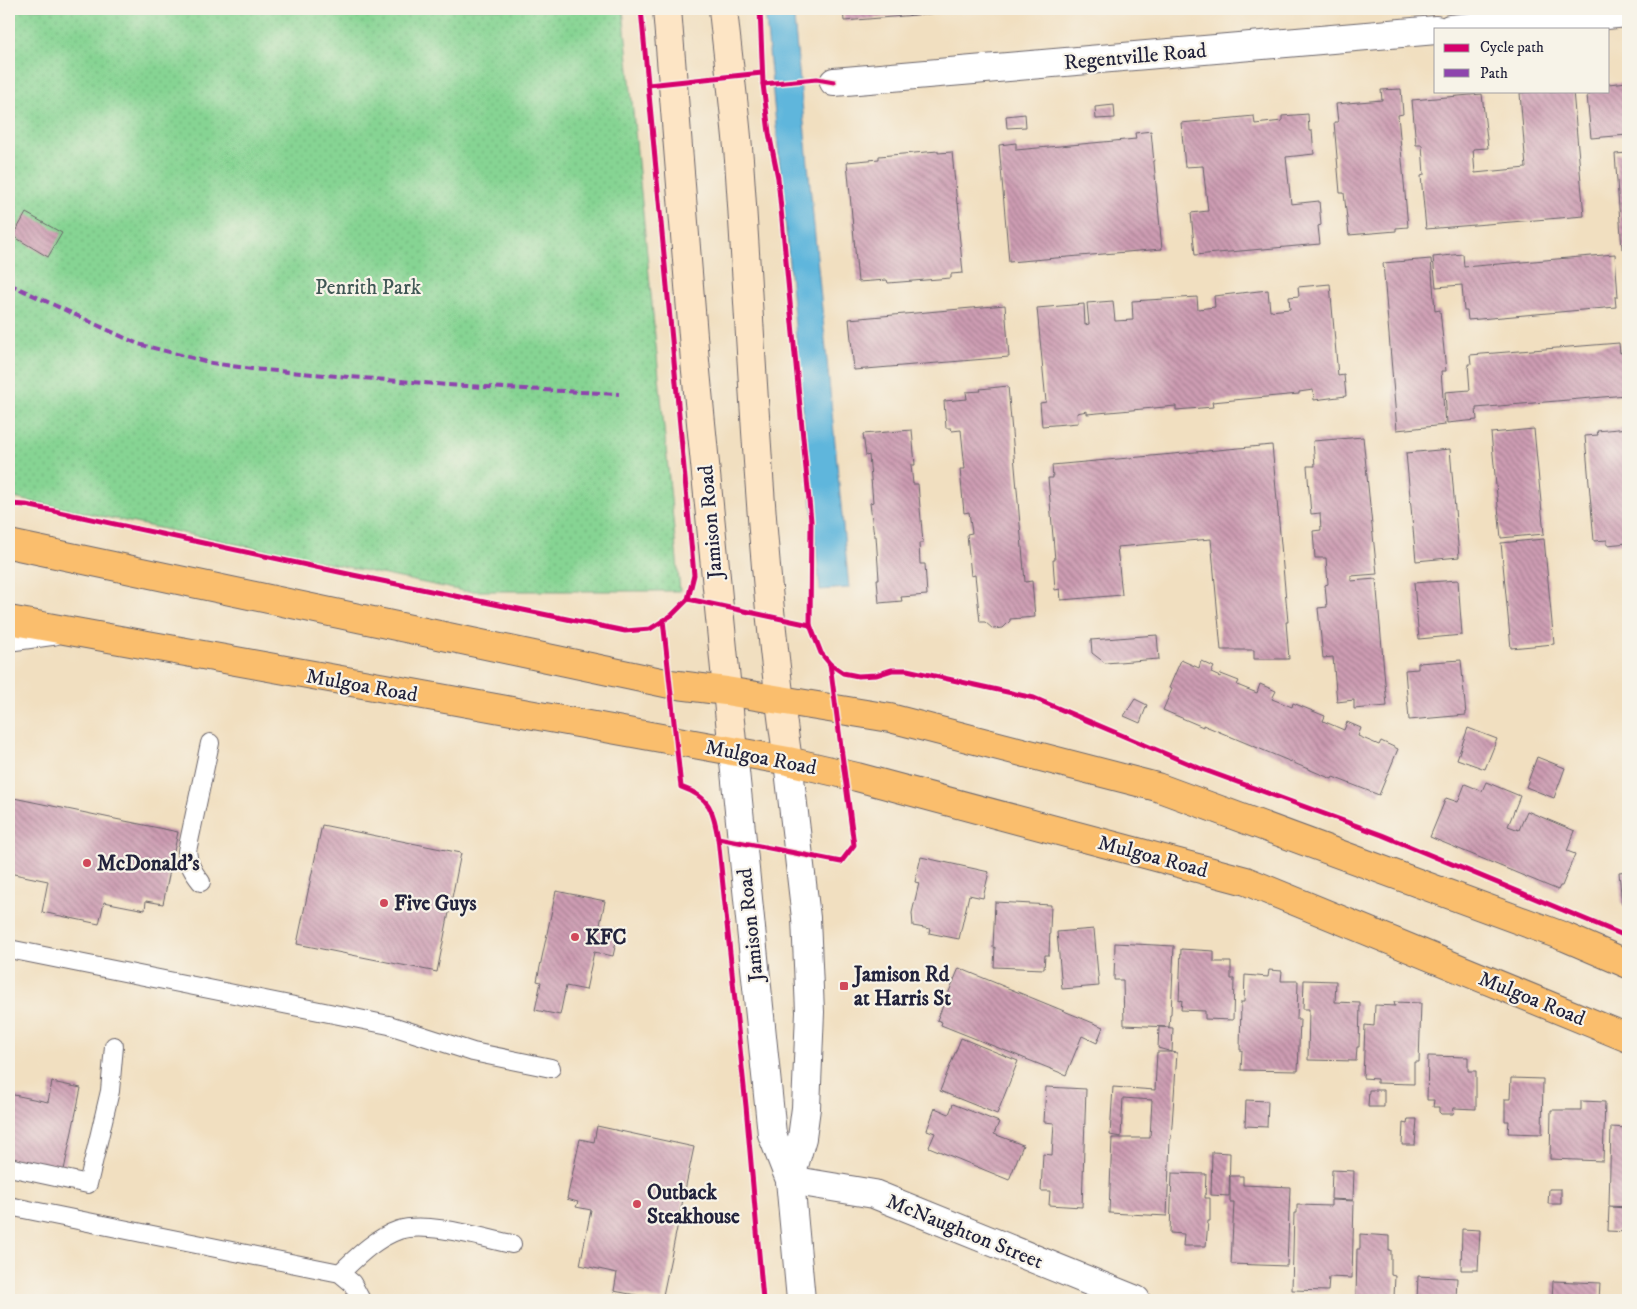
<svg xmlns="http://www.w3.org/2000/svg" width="1637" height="1309" font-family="'IM FELL DW Pica',serif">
<defs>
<pattern id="park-dots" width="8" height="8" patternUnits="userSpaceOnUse" patternTransform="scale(1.25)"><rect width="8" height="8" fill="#86d493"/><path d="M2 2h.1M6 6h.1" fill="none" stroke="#73b680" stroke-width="1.8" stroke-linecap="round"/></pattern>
<pattern id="building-back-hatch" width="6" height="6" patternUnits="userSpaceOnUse" patternTransform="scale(1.25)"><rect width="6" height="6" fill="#cd9cb2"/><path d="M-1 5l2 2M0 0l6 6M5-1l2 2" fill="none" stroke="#a67f92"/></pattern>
</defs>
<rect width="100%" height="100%" fill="#f7f3e8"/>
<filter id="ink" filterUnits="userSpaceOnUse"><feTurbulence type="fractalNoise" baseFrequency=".02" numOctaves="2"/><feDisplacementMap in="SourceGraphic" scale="10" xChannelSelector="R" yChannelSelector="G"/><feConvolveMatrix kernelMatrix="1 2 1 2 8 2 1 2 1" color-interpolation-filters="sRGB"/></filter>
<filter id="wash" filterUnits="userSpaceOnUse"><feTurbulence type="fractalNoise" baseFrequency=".0096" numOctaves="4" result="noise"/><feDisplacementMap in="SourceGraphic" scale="20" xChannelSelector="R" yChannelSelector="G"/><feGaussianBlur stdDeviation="1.12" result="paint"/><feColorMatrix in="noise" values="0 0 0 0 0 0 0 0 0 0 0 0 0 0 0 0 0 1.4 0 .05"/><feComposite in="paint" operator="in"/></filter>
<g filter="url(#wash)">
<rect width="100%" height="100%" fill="#f1dfc0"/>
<path fill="url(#park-dots)" stroke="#547b67" d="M9 9H623L680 591H463L9 497Z"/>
<path fill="#5fb6dc" stroke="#406c8c" d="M765 9H793L849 588 820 590Z"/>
<g id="blocks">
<g fill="url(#building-back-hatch)">
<path d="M843 9H940V13L844 21Z"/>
<path d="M1628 82V135L1591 138 1587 95H1590V91H1608V84Z"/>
<path d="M1401 89 1403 114 1398 115 1408 227 1396 228V231L1349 235 1344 193H1340L1334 122H1338L1336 104 1382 100 1381 90Z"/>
<path d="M1537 91H1573L1584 216 1426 229 1421 176 1424 175 1422 145H1416L1412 100 1482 94 1488 148 1473 149 1475 173 1526 168 1520 93Z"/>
<path d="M1114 105 1115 118 1096 119 1095 107Z"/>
<path d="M1025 114 1026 127 1007 128 1006 116Z"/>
<path d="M1308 114 1309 131H1312L1314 154 1286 157 1291 204 1319 201 1321 225 1318 226 1320 244 1195 255 1191 213 1208 211 1203 166 1185 167 1181 123 1254 116 1255 124 1282 121V116Z"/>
<path d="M1151 131 1162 249 1009 262 999 145 1016 143V150L1136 139 1135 133Z"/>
<path d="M938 151V153L952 152 957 204 958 203 960 221H958L963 273 951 274V278L888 283 887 280 858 282 847 162 879 159V156Z"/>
<path d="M1628 153V248L1622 249 1615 154Z"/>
<path d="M26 213 62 233 48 257 13 236Z"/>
<path d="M1463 254 1464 267 1615 254 1618 297H1615L1616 307 1468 320 1467 311H1464L1462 285 1436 287 1433 257Z"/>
<path d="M1431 259 1435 311 1440 310 1446 371H1441L1445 425 1397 430 1383 263Z"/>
<path d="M1330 284 1338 376 1344 375 1346 396 1314 400 1313 390 1299 392V394L1212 402 1213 407 1176 410V406L1087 414V411L1077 413 1078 423 1042 426 1040 403 1046 402 1037 308 1084 304 1085 325 1089 324 1087 303 1113 301 1115 321 1133 320 1132 301 1197 297 1198 309 1215 307 1214 296 1268 290 1270 311 1290 309 1289 297 1299 296 1298 287Z"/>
<path d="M1005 305 1009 357 854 370 849 319Z"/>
<path d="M1619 343 1620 353 1623 352 1626 395 1476 408 1477 420 1447 423 1445 392 1470 390 1468 364H1471L1470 355Z"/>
<path d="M1008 386 1025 582 1032 581 1035 617 1010 619V621L1003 628 993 629 985 622H980L975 575 971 576 967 534 972 533 969 512 964 513 960 469H965L961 430 952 431 951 428H946L944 401 967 399 966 392 981 391 980 389Z"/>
<path d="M1628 428V543L1607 545V540L1594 541 1585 436 1598 435 1597 431Z"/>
<path d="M1534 429 1544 534 1501 538 1491 433Z"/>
<path d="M912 430 915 465H911L913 484H918L923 543H919L920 564H925L927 595 901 597 902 601 879 603 877 579H879L876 536H874L870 503 873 502 869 455 866 456 863 434Z"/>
<path d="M1363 437 1377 574 1351 576V581L1376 579 1387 706 1354 709V700L1337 702 1333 657 1323 658 1318 608 1327 607 1325 585 1328 584 1326 558H1315L1313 531 1321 530 1320 513 1311 514 1307 466H1315L1313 441Z"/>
<path d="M1272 445 1288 622H1286L1289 659H1254V650H1221L1211 539 1117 547 1122 595 1061 600 1060 589 1055 590 1053 560H1055L1048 478H1053L1052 465Z"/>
<path d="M1450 449 1459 557 1416 561 1406 453Z"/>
<path d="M1544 539 1554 644 1511 648 1501 543Z"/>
<path d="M1458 580 1462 635 1419 639 1414 583Z"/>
<path d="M1157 635 1159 659 1105 663 1092 653 1091 640Z"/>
<path d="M1181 660 1199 668 1201 661 1214 667 1211 673 1220 677 1221 674 1239 681 1237 685 1257 693 1260 684 1276 691 1272 699 1292 707 1293 703 1325 716 1323 721 1344 730 1347 722 1361 728 1358 736 1379 745 1381 741 1398 749 1379 795 1333 777 1332 779 1203 725V727L1163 710 1172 689 1169 688Z"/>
<path d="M1461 660 1466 715 1409 720 1405 670 1418 669V663Z"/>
<path d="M1135 699 1147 705 1140 723 1124 716Z"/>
<path d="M1468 728 1497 739 1485 769 1457 759Z"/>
<path d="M1537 757 1565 768 1554 798 1526 787Z"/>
<path d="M1486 782 1520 796 1508 826 1519 830 1527 811 1575 831 1567 851 1575 854 1562 886H1560L1558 890 1430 837 1446 798 1458 802 1465 784 1482 791Z"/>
<path d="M9 797 178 832 163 904 146 901 145 910 104 902 99 924 42 912 48 881 9 873Z"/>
<path d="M322 825 461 853 437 972 297 944Z"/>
<path d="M921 857 989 872 983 898 969 895 959 939 929 933 930 929 913 926 912 913 919 883 915 882Z"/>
<path d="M1628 871V904L1622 905 1619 872Z"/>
<path d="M556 891 605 901 600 925 619 929 613 956 594 952 586 990 566 986 560 1015 535 1010 541 982 537 981Z"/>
<path d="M995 902 1051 905 1049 955H1045L1044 969 994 967 995 947 993 948Z"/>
<path d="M1094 929 1099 986 1062 989 1057 932Z"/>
<path d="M1115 943 1174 946 1171 1014H1170L1169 1027 1124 1025 1123 980H1114Z"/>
<path d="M1181 949 1214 951V962H1231V979H1234L1233 1020 1205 1019V1011L1181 1010 1182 1000 1179 1001Z"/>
<path d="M959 968 1103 1027 1097 1043 1082 1036 1066 1075 941 1025 942 1022 937 1020Z"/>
<path d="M1269 970 1282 971 1281 981H1298L1297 1020H1300L1298 1071 1241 1070 1242 1050H1240L1241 1002H1244L1245 975 1268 977Z"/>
<path d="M1304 980 1336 981 1335 1002 1360 1003 1359 1047H1357L1356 1061 1308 1060 1309 1009H1303Z"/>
<path d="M1394 1002 1421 1003 1419 1062H1414V1084L1377 1083V1079L1363 1078 1365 1025 1374 1026 1375 1005 1395 1006Z"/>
<path d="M1159 1027 1173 1028 1172 1052 1177 1053 1171 1139H1170L1167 1216 1109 1213 1112 1138H1150L1152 1100 1123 1098 1121 1137 1110 1135 1113 1087 1155 1090 1157 1052H1172L1158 1048Z"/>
<path d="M961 1038 1018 1061 997 1114 940 1091Z"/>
<path d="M1428 1056 1468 1057V1071H1476V1109L1454 1108 1453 1114H1441L1439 1112V1107H1433L1434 1100H1427Z"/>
<path d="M1511 1078 1543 1079 1542 1134 1508 1133 1509 1121H1505V1099H1510Z"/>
<path d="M52 1082 81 1088 64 1170 9 1159V1094L48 1102Z"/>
<path d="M1046 1087 1086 1089 1082 1207 1049 1205 1050 1191H1041L1043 1154 1052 1155 1054 1123 1044 1122Z"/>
<path d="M1369 1090H1384V1107H1368Z"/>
<path d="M1246 1100 1268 1101 1267 1127 1245 1126Z"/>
<path d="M1581 1101 1605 1102 1603 1161 1550 1159 1551 1110H1581Z"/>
<path d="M953 1104 999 1122 994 1134 1023 1145 1009 1180 929 1147 935 1133 927 1130 935 1108 949 1114Z"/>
<path d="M1408 1119H1417L1415 1145H1402L1403 1123 1407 1124Z"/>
<path d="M597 1126 694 1147 662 1300 614 1291 617 1273 580 1265 591 1210 576 1207 578 1202 567 1199 580 1139 594 1142Z"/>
<path d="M1611 1127 1628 1128V1207L1609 1206Z"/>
<path d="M1212 1152 1230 1153 1229 1196 1211 1195Z"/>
<path d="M1332 1170 1354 1171 1353 1200 1331 1199Z"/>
<path d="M1172 1173 1206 1174 1205 1198H1210V1221H1208L1206 1246H1183L1184 1234 1170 1233Z"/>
<path d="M1230 1176H1243V1185L1290 1187 1287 1266 1231 1264 1234 1202H1230Z"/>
<path d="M1549 1189H1561V1204H1548Z"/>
<path d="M1331 1200 1354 1201 1352 1278 1329 1277 1328 1291 1292 1290 1294 1213H1297V1205L1331 1206Z"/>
<path d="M1609 1207 1628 1208V1232L1608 1231Z"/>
<path d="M1462 1229 1480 1230 1478 1270H1461Z"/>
<path d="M1360 1234 1389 1236V1250H1391V1275L1395 1276 1394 1297H1392V1300H1356L1357 1249H1360Z"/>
<path d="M1418 1276 1457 1278 1456 1300H1417Z"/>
<path d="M1553 1281 1600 1283 1599 1300H1552Z"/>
</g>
</g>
</g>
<g filter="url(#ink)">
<use href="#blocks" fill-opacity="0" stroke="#6a646a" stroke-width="1"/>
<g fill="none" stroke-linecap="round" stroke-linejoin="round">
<defs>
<g id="service">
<path d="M201 882C193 872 188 864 187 851L210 743"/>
<path d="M9 949 389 1025 473 1052 551 1068"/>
<path d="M9 1167 88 1184 110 1091 114 1046"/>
<path d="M9 1206 340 1273 352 1283 361 1300"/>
<path d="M340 1273C358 1256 376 1238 399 1230 426 1221 483 1238 512 1244"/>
</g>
<g id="minor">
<path d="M1450 29 1628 13"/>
<path d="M834 82 1436 30"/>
<path d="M9 637 53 631"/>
<path d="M790 1180 874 1194 1136 1300"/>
</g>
<g id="tertiary">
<path d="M733 752 772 1134 790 1180 801 1300"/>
<path d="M788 761 806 918 810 1012 806 1108 802 1138 790 1180"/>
</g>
<g id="secondary">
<path d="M667 9 695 361 733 752"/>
<path d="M723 9C728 59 735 109 739 160 753 360 759 562 788 761"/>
</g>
<g id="primary">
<path d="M9 544 670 684 726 691 890 718 1157 787 1565 937 1628 964"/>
<path d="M9 620 788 761 857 777 1246 881 1628 1038"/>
</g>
</defs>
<use href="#service" stroke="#6a646a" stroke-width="20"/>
<use href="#minor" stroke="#6a646a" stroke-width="30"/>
<use href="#tertiary" stroke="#6a646a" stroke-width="30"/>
<use href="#secondary" stroke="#6a646a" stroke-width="30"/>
<use href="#primary" stroke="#6a646a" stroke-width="30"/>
<use href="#service" stroke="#fff" stroke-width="18"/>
<use href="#minor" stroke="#fff" stroke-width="28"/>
<use href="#tertiary" stroke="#fff" stroke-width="28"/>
<use href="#secondary" stroke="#fde5c5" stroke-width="28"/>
<use href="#primary" stroke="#fabe6d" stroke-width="28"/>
<path stroke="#8e44ad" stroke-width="4" stroke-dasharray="8 4" stroke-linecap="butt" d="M9 284 138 344 212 363 252 369 448 385 619 394"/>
<defs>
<g id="cycleway">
<path d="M760 9 763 84 769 133 778 178 811 521 810 625 821 653 830 664 843 673 858 676 876 675 892 670H907L1034 698 1199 768 1382 835 1628 937"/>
<path d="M763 84 817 79 834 82"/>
<path d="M648 85 762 73"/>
<path d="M9 504 26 505 353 575 625 631 650 629 672 615 688 599 694 575 641 9"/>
<path d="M688 599 810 625"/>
<path d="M663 620 681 787C710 797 713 810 718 838L746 1106 763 1300"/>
<path d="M718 838 841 862 854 845 830 664"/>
</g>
</defs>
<use href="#cycleway" stroke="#f7f3e8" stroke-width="8"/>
<use href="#cycleway" stroke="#d6006c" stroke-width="5"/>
</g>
</g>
<g fill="#d1495b" stroke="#f7f3e8" stroke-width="2">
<circle cx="87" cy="863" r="5"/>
<circle cx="384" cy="903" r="5"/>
<circle cx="575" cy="937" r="5"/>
<rect x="839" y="981" width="10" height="10" rx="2.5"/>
<circle cx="637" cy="1204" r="5"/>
</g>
<g text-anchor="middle" stroke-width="4.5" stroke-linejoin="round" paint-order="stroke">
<g font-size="21" fill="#22223b" stroke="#f7f3e8">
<text transform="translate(1135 56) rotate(-5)" y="7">Regentville Road</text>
<text transform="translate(710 522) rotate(-95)" y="7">Jamison Road</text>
<text transform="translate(362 685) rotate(10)" y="7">Mulgoa Road</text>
<text transform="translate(761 757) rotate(11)" y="7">Mulgoa Road</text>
<text transform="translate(1153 856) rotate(15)" y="7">Mulgoa Road</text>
<text transform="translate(750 925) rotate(-96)" y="7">Jamison Road</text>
<text transform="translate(1532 998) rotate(22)" y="7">Mulgoa Road</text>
<text transform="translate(965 1231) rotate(22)" y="7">McNaughton Street</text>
</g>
<g font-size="21" fill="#405755" stroke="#f7f3e8">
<text x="368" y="294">Penrith Park</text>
</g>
<g font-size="21" font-weight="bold" fill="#22223b" stroke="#f7f3e8" text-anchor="start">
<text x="97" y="870">McDonald's</text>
<text x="394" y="910">Five Guys</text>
<text x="585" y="944">KFC</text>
<text x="854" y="981">Jamison Rd<tspan x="854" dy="24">at Harris St</tspan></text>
<text x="647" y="1199">Outback<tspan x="647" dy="24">Steakhouse</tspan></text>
</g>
</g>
<rect width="1637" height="1309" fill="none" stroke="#f7f3e8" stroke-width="30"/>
<rect x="1434" y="28" width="175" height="65" fill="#f7f3e8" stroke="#a29fa3"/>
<rect x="1444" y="44" width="25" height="8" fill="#d6006c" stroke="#a29fa3"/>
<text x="1480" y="52" font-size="15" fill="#22223b">Cycle path</text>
<rect x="1444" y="69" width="25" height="8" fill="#8e44ad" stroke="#a29fa3"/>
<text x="1480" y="78" font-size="15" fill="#22223b">Path</text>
</svg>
